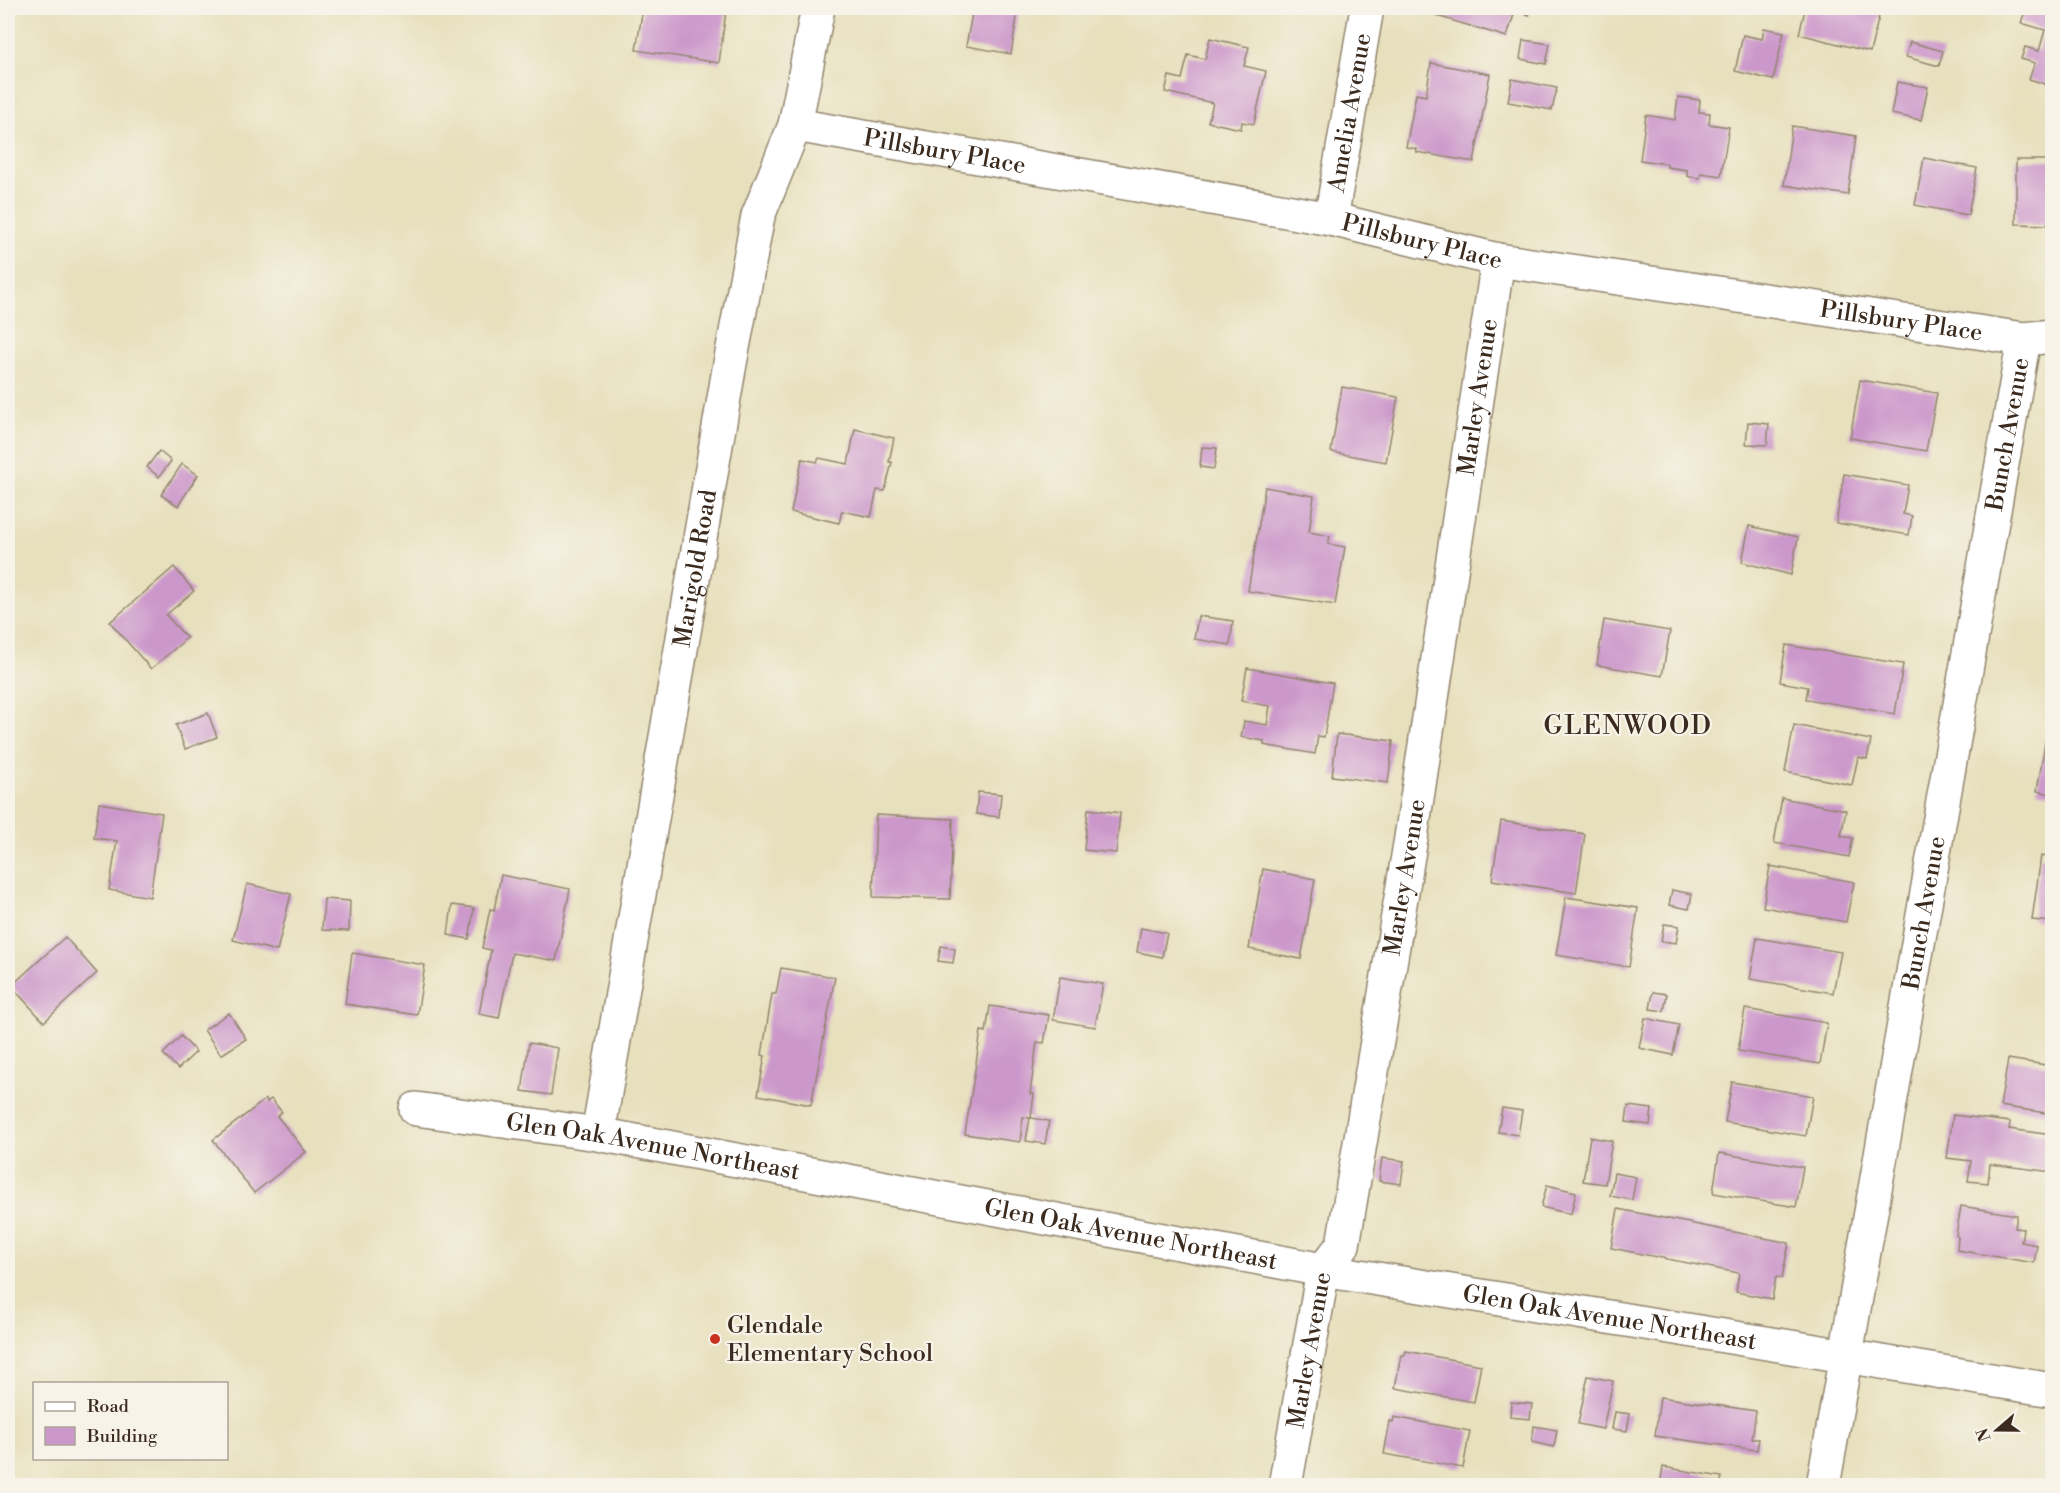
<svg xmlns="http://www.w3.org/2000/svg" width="2060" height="1493" font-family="'Libre Bodoni',serif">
<rect width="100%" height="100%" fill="#f7f3e8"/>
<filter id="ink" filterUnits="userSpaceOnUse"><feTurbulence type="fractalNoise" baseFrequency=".0167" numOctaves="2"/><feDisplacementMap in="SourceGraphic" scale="12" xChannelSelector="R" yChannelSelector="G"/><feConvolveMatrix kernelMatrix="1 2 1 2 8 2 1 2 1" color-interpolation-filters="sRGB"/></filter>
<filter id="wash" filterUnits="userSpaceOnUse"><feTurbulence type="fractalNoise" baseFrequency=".008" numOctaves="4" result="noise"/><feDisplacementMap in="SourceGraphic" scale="24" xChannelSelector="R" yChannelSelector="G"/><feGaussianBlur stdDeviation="1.35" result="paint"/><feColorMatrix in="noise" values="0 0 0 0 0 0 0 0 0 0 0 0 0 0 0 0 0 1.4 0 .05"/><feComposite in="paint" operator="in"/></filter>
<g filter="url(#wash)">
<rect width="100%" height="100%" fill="#e7e0bd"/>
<g id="blocks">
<g fill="#cc98cb">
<path d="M643 8H704L726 11 719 63 636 50Z"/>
<path d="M973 8H1016L1015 11H1018L1011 54 966 46Z"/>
<path d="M1439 8H1531L1529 15 1515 11 1507 37 1437 16Z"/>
<path d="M1801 8H1881L1870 52 1799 34 1805 10Z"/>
<path d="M2026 8H2045L2052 10V71L2048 85 2029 79 2035 63 2021 59 2025 47 2039 51 2045 30 2021 23Z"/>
<path d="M1764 28 1784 32 1773 80 1735 71 1743 35 1762 39Z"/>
<path d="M1210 38 1249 47 1244 66 1266 71 1254 124 1242 122 1241 129 1208 122 1213 103 1165 92 1169 76 1182 79 1188 55 1205 59Z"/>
<path d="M1523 40 1550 44 1546 64 1520 59Z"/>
<path d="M1910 42 1943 51 1939 66 1906 57Z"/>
<path d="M1431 63 1490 74 1474 162 1416 152 1417 149 1406 147 1416 94 1426 96Z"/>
<path d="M1512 79 1557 88 1552 110 1508 102Z"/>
<path d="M1897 82 1928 87 1921 120 1891 114Z"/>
<path d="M1678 97 1700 100 1699 112 1710 113 1709 124 1729 127 1721 176 1701 173 1700 178 1691 177 1687 176V170L1667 167V164L1640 160 1646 115 1675 120Z"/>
<path d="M1792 126 1856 136 1848 195 1784 185Z"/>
<path d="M1924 158 1977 168 1968 215 1915 205Z"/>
<path d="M2016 160H2052V225L2016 224Z"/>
<path d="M1860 380 1937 393 1926 451 1850 438Z"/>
<path d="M1342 387 1398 397 1386 462 1331 452Z"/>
<path d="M1748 422 1769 424 1767 445 1746 444Z"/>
<path d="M855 429 894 438 889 462H892L885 491 877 490 871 517 842 511 839 523 791 512 802 459 817 462 819 458 848 464Z"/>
<path d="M1202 447 1217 448 1214 469 1200 467Z"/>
<path d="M159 451 171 461 159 477 147 467Z"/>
<path d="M182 464 198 475 178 506 161 495Z"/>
<path d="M1844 474 1908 485 1903 514 1912 516 1909 535 1836 523Z"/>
<path d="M1265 487 1314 496 1309 532 1330 536 1328 544 1345 547 1335 605 1248 591Z"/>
<path d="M1749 526 1798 537 1791 575 1742 562Z"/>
<path d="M174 567 194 591 166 615 187 638 151 669 110 622Z"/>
<path d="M1198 616 1233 621 1230 645 1194 639Z"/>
<path d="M1604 620 1670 631 1662 676 1597 665Z"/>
<path d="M1786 645 1903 664 1895 714 1806 699 1808 687 1780 682Z"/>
<path d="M1247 668 1333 683 1324 737 1318 736 1315 754 1264 745V741L1241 737 1244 721 1267 725 1270 706 1241 701Z"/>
<path d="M208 713 217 737 185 749 176 725Z"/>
<path d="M2049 719 2052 720V794L2037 791Z"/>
<path d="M1794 725 1871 740 1867 759 1858 757 1852 785 1785 772Z"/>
<path d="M1337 734 1393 741 1388 783 1332 776Z"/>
<path d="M978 792 1001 794 999 817 976 814Z"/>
<path d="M1782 798 1846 810 1841 836 1853 838 1849 857 1774 843Z"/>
<path d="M99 803 162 813 150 897 109 890 117 841 94 838Z"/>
<path d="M1088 809 1120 813 1116 853 1084 850Z"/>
<path d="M876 815 953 819 950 899 873 897Z"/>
<path d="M1501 821 1585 834 1576 893 1492 880Z"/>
<path d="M2041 856 2052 858V922L2032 920Z"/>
<path d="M1770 866 1854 882 1846 922 1763 907Z"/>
<path d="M1263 869 1315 879 1301 959 1249 949Z"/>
<path d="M501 875 570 889 556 961 512 953 499 1018 479 1014 491 950 482 948 490 909 494 910Z"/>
<path d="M247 884 291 894 277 951 233 940Z"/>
<path d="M1672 890 1692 894 1689 909 1669 905Z"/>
<path d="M1566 897 1638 908 1629 967 1556 955Z"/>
<path d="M324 899 350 901 349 931 322 930Z"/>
<path d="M452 905 474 908 469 939 448 935Z"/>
<path d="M1664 924 1679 926 1676 943 1661 941Z"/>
<path d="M1141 928 1167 933 1162 957 1137 952Z"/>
<path d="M65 937 97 973 44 1022 11 986Z"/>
<path d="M1757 938 1841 952 1833 993 1750 979Z"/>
<path d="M941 946 955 949 953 963 938 961Z"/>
<path d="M352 953 425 965 417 1015 345 1004Z"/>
<path d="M781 968 835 977 811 1105 758 1095 765 1056 762 1055 772 994H776Z"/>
<path d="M1060 977 1103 984 1095 1027 1053 1020Z"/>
<path d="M1653 992 1667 994 1664 1011 1650 1009Z"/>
<path d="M990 1006 1049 1015 1044 1043 1037 1042 1030 1094H1034L1031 1118 1049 1121 1045 1144 1026 1141 1030 1118 1023 1117 1020 1142 965 1134 981 1031 986 1032Z"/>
<path d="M1745 1009 1827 1023 1820 1064 1738 1051Z"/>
<path d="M229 1013 246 1039 221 1055 204 1030Z"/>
<path d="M1645 1018 1679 1025 1673 1055 1639 1048Z"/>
<path d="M181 1036 196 1052 178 1069 163 1054Z"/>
<path d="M529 1043 558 1048 551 1095 522 1091Z"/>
<path d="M2008 1059 2052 1066V1114L2000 1106Z"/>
<path d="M1732 1082 1813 1096 1806 1136 1725 1122Z"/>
<path d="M266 1099 267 1102 271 1099 282 1112 277 1116 306 1152 254 1193 213 1140Z"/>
<path d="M1628 1106 1652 1109 1650 1125 1626 1122Z"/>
<path d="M1502 1108 1522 1111 1518 1135 1498 1132Z"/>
<path d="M1953 1115 2010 1122 2009 1129 2052 1135V1172L1990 1164 1988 1183 1968 1181 1971 1161 1947 1158Z"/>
<path d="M1590 1137 1612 1141 1605 1184 1583 1181Z"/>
<path d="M1719 1153 1803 1167 1796 1207 1713 1193Z"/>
<path d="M1382 1158 1404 1161 1401 1184 1379 1181Z"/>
<path d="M1614 1173 1636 1177 1632 1200 1610 1196Z"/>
<path d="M1547 1185 1576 1192 1571 1214 1541 1207Z"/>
<path d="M1961 1206 2017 1215 2015 1228 2023 1229 2021 1242 2037 1245 2034 1263 1957 1250 1958 1237 1956 1235Z"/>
<path d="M1618 1209 1789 1243 1782 1278 1776 1277 1772 1299 1736 1292 1739 1273 1611 1248Z"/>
<path d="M1406 1351 1481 1365 1474 1402 1395 1388 1401 1355 1404 1356Z"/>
<path d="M1588 1376 1613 1381 1603 1429 1578 1424Z"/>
<path d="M1660 1397 1756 1411 1752 1439H1759L1757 1450 1655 1436Z"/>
<path d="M1511 1402 1532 1404 1530 1419 1510 1417Z"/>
<path d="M1615 1412 1630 1414 1627 1431 1612 1429Z"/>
<path d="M1394 1417 1470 1431 1463 1468 1384 1454 1390 1421 1393 1422Z"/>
<path d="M1534 1426 1557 1430 1554 1447 1532 1442Z"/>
<path d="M1663 1467 1722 1477 1720 1486H1660Z"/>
</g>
</g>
</g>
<g filter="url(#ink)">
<use href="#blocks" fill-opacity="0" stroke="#91856e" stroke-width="1.5"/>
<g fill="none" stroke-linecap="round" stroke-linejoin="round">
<defs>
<g id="minor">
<path id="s1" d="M795 125 1331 219 1498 260 2024 339 2052 336"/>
<path id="s2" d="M1331 219 1367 8"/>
<path id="s3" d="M416 1109 598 1134 1323 1270 2052 1390"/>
<path id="s4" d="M598 1134 729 369 758 216 795 125 818 8"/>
<path id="s5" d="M1285 1486 1323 1270 1343 1245 1411 838 1498 260"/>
<path id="s6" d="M1823 1486 2024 339"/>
</g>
</defs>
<use href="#minor" stroke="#91856e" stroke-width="36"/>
<use href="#minor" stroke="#fff" stroke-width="33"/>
</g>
</g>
<circle fill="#c8321e" stroke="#f7f3e8" stroke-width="2" cx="715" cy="1339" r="6"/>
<g text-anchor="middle" stroke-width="4.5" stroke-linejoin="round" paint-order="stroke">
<g font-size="24" fill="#3b2a1e" stroke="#f7f3e8">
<text dy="8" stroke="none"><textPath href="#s2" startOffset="108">Amelia Avenue</textPath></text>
<text dy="8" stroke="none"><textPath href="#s1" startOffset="152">Pillsbury Place</textPath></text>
<text dy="8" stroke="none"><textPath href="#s1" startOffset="638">Pillsbury Place</textPath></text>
<text dy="8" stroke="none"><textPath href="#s1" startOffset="1124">Pillsbury Place</textPath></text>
<text dy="8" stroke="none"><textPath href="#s5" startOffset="1110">Marley Avenue</textPath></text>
<text dy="8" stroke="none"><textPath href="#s6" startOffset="1068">Bunch Avenue</textPath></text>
<text dy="8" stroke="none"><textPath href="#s4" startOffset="574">Marigold Road</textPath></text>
<text dy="8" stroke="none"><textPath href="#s5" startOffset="624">Marley Avenue</textPath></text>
<text dy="8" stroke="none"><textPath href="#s6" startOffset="582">Bunch Avenue</textPath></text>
<text dy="8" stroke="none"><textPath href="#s3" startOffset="240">Glen Oak Avenue Northeast</textPath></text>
<text dy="8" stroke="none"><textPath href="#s3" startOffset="726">Glen Oak Avenue Northeast</textPath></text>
<text dy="8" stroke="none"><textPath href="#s3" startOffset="1212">Glen Oak Avenue Northeast</textPath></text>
<text dy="8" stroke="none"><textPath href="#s5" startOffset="138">Marley Avenue</textPath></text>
</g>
<g font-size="24" fill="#3b2a1e" stroke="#f7f3e8" text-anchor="start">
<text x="727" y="1333">Glendale<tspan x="727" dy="28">Elementary School</tspan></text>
</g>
<g font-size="26" letter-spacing="1.5" fill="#3b2a1e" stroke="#f7f3e8">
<text x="1628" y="734">GLENWOOD</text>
</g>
</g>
<rect width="2060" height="1493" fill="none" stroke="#f7f3e8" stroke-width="30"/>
<rect x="33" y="1382" width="195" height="78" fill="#f7f3e8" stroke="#aca397" stroke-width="1.5"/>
<rect x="45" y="1402" width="30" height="9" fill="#ffffff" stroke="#aca397" stroke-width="1.5"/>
<text x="87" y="1412" font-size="18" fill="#3b2a1e">Road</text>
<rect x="45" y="1427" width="30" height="18" fill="#cc98cb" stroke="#aca397" stroke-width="1.5"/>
<text x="87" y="1442" font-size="18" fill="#3b2a1e">Building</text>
<g transform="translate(1997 1430) rotate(250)" stroke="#f7f3e8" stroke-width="4.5" paint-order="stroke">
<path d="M0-4.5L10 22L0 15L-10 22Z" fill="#3b2a1e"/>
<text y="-9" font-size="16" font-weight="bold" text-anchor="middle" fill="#3b2a1e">N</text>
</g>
</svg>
